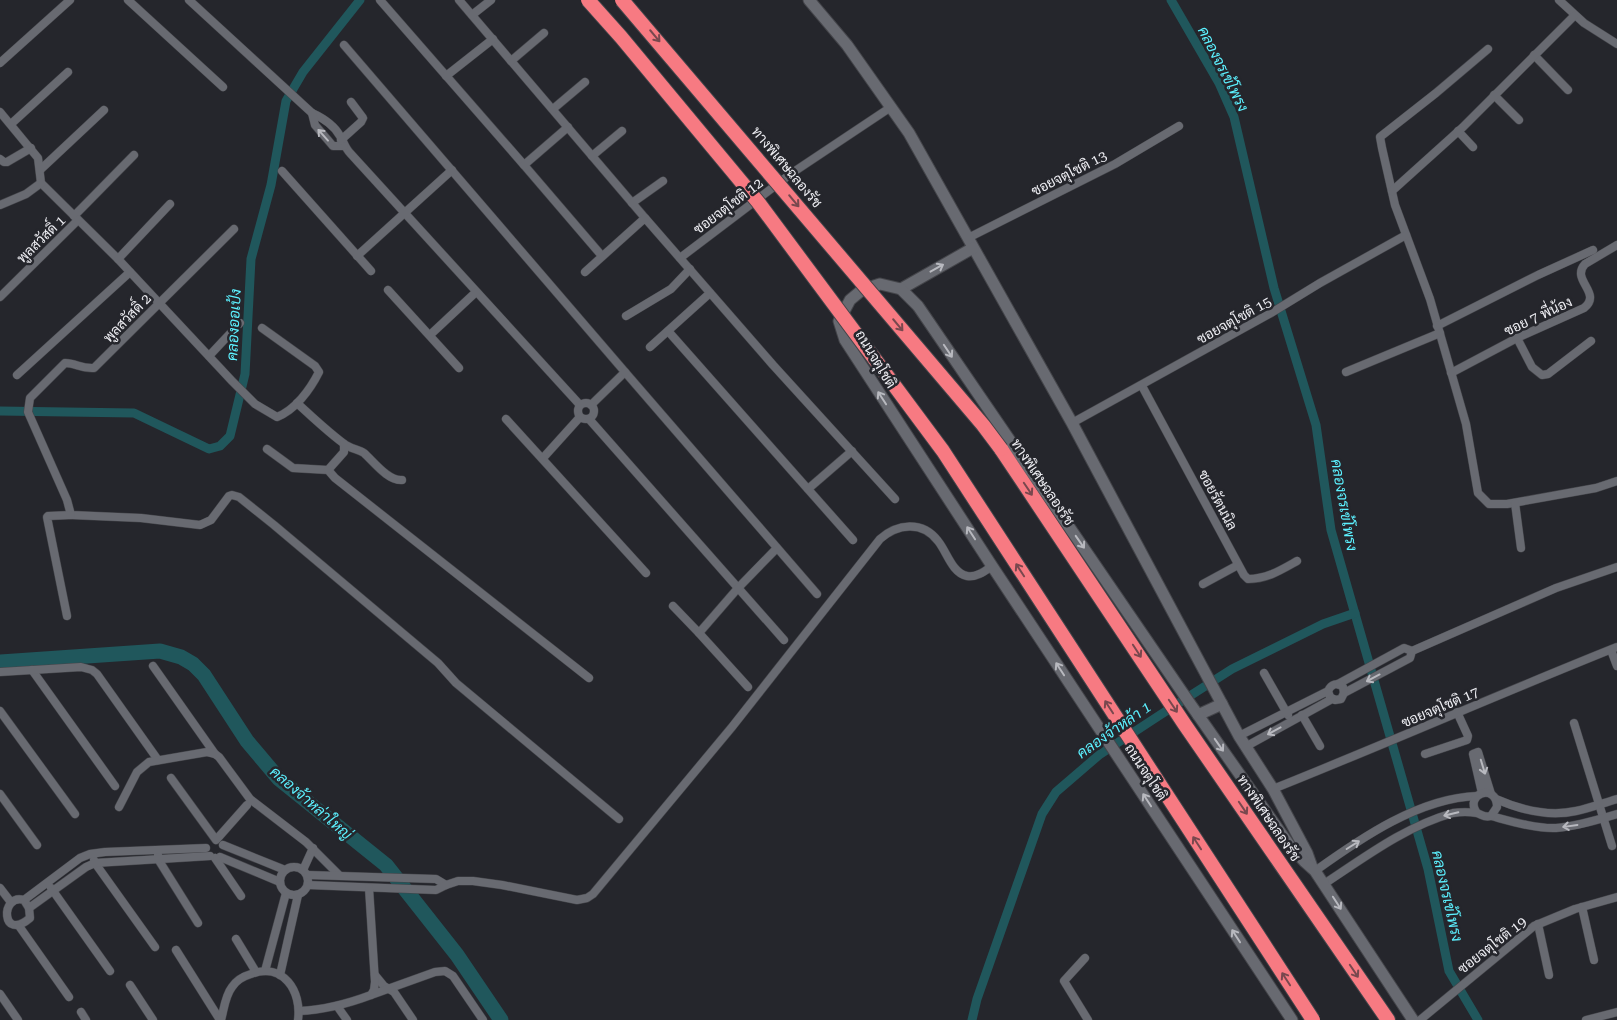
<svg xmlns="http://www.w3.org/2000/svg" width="1617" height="1020" font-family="'Roboto Serif',Sarabun,serif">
<rect width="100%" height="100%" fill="#25262c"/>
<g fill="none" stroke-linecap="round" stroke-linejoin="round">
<g stroke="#20575c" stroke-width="9">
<path d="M1171 0 1219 83 1234 117 1274 288 1316 425 1331 530 1428 869 1449 971 1478 1020"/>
<path d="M0 411 134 413 209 449 220 446 230 436 245 374 251 259 271 185 286 101 303 72 360 0"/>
<path d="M972 1020 977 999 1042 814 1056 792 1099 755 1160 715 1232 669 1323 624 1355 613"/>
</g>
<path stroke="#20575c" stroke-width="15" d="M0 662 160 651 181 657 193 664 204 675 247 741 279 779 386 865 457 955 501 1020"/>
<defs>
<g id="street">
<path d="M128 0 223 87"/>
<path d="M189 0 312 113C323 118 334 125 340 136 344 142 345 148 350 153L580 405"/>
<path d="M380 0 524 165"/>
<path d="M459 0 645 218"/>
<path d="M1559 0 1584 23 1617 44"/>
<path d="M472 15 491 0"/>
<path d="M344 45 625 372 591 405"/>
<path d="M1488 49 1436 93 1380 137 1382 148 1395 205 1430 299 1466 424 1478 493 1489 504H1507L1596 488 1617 481"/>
<path d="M1534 55 1568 90"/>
<path d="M511 61 544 33"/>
<path d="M0 63 70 0"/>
<path d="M446 76 493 39"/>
<path d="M1494 95 1519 120"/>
<path d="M553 109 585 82"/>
<path d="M0 112 38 158 41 183 118 259 232 381 255 404 277 417C295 410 310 390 319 372L315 366 262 328"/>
<path d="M312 113 315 125 333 146H344"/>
<path d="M11 124 68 72"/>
<path d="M568 127 524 165 602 256"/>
<path d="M1458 131 1473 147"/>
<path d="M341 140 361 122 363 118 351 102"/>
<path d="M592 156 622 131"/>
<path d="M0 159 4 162H7L31 148"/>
<path d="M40 170 104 110"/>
<path d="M282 171 371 271"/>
<path d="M1392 191 1463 127 1574 16"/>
<path d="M632 203 663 181"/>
<path d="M0 205 26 194 41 183"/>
<path d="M74 216 134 155"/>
<path d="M234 229 94 368C81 369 76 363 65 363L30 398 28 412 67 500 71 515 141 518 200 525 211 520 229 496 232 495 239 497 274 525 438 663 456 683 619 819"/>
<path d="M968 238 1115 164 1179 126"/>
<path d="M357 256 452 170"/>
<path d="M680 258 792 173 891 107"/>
<path d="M118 259 170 204"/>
<path d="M585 272 645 218 773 365 895 499"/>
<path d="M388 290 459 368"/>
<path d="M0 297 78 220"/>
<path d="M626 316 671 289 690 269"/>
<path d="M1437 326 1538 275 1593 250"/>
<path d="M668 331 853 540"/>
<path d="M430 335 476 292"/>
<path d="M1517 338 1532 367 1542 375 1548 374 1591 341"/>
<path d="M650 347 710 293"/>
<path d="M209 356 240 323"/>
<path d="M625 372 817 594"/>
<path d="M1346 372 1440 333"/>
<path d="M1451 373 1517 338 1584 308C1603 293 1570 280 1585 264L1617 245"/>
<path d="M17 375 130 272"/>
<path d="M1142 386 1244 575 1248 579C1267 579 1281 570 1297 561"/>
<circle cx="586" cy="411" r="8"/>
<path d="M297 403C312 417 327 431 343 443 350 449 358 449 364 453 374 462 388 481 402 480"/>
<path d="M506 419 646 573"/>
<path d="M589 419 784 640"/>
<path d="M1072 423 1271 313 1320 283 1406 235"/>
<path d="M267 449 293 468 328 470 335 478 589 678"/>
<path d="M543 458 580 417"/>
<path d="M328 470 344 452V444"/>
<path d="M808 489 852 451"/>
<path d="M1515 503 1521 548"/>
<path d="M1203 584 1238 565"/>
<path d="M673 606 699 633 738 588 777 548"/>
<path d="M67 616 47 517 48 516 71 515"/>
<path d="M699 633 748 687"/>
<path d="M1611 650 1617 666"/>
<path d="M153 666 215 754"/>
<path d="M32 670 115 786"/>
<path d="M0 672 81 667 92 670 97 674 158 760"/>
<path d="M1264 673 1288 715"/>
<path d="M1338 684 1404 648 1412 651"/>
<path d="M1344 693 1410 658 1412 651 1556 588 1617 567"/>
<path d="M0 711 75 814"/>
<path d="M1302 715 1320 746"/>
<path d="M1574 723 1612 846"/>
<path d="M1239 736 1328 691C1331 684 1337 682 1343 687L1344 693 1341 699 1335 700 1330 697 1328 691"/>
<path d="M1245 747 1332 699"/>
<path d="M1425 754 1467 740 1468 736 1457 712"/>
<path d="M171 778 216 840 247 805"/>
<path d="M1273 789C1388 743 1502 693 1617 647"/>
<path d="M1482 793 1473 754 1478 752 1491 794"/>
<path d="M0 794 37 845"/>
<path d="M1496 799C1521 810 1549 817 1576 811 1590 808 1603 803 1617 799"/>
<path d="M119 807 137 772 149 762 207 752 215 754 219 757 250 799 306 842 339 875"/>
<path d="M1491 816C1510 821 1536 829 1556 828 1577 826 1597 820 1617 814"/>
<path d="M223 845 285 870"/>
<path d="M158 855V859L198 923"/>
<path d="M220 857 280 882"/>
<path d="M215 858 241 896"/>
<path d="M94 860 95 863 155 947"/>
<circle cx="294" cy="881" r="14"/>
<path d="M303 870 313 848"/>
<path d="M1315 871C1361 838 1419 798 1477 796"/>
<path d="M308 875 436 879 446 885"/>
<path d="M1324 884C1365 857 1406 826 1453 813 1459 812 1471 812 1477 813 1483 815 1484 818 1491 816L1497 807C1497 782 1463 794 1477 813"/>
<path d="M308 885 436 890 446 885 458 881H473L502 885 577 900 587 898 593 894 732 727 880 539C897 524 922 520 938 541 947 552 952 573 967 576 976 578 985 571 992 566"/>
<path d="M0 888 10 901"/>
<path d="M51 888 110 971"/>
<path d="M24 900 29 908 30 918C1 943 0 893 24 900L80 858 90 854 105 852 206 848"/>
<path d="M1582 907 1594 960"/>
<path d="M29 908 86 867 95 863 210 856"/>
<path d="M1538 924 1549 975"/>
<path d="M19 926 69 997"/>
<path d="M236 939 256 972"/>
<path d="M176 950 220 1020"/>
<path d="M1085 958 1064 981 1088 1020"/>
<path d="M265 971 286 893"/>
<path d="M280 975 298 895"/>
<path d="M375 975 384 986 394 992 413 1020"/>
<path d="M130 985 153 1020"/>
<path d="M0 994 18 1020"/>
<path d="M371 995 435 972 445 971 453 976 483 1020"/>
<path d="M337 1006 347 1020"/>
<path d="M299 1011C324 1010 347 1004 371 995L374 990 375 982 369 888"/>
<path d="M81 1012 86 1020"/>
<path d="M221 1020C224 1009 225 996 232 987 236 981 244 976 251 974 283 962 302 991 298 1020"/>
<path d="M1420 1020 1534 926 1575 909 1617 897"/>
<path d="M1586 1020 1617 1012"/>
</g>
<g id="secondary">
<path d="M809 0 847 45 909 133 1072 423 1239 736 1273 789 1307 853 1312 867"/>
<path d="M901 289 973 248"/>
<path d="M1198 715 1222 704"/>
<path d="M1292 1020 992 566 845 340 839 321 850 300 862 290 880 284 901 289 918 306 1191 705 1290 846 1305 862 1315 871 1413 1020"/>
</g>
<path id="highway" d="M1001 449 1185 725 1388 1020"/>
</defs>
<use href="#street" stroke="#44454a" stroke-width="9"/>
<use href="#secondary" stroke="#44454a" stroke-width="13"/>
<use href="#highway" stroke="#44454a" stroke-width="16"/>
<use href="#street" stroke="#686a71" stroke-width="8"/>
<use href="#secondary" stroke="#686a71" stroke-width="11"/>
<use href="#highway" stroke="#f77a82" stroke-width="14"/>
<defs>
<g id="highway-bridge">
<path d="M588 0 621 37 758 202 943 451 1313 1020"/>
<path d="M622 0 983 425 1001 449"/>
</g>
</defs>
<use href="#highway-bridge" stroke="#44454a" stroke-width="16" stroke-linecap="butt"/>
<use href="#highway-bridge" stroke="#f77a82" stroke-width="14"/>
</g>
<defs><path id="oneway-shaft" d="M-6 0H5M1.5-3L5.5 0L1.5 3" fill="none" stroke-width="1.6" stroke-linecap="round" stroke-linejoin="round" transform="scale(1.25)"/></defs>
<g stroke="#79484e">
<use href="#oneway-shaft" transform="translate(655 36) rotate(50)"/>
<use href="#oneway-shaft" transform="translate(794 201) rotate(50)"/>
<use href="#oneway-shaft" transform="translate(898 325) rotate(50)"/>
<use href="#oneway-shaft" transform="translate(1028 489) rotate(56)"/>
<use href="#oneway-shaft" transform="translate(1020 570) rotate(-123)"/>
<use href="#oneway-shaft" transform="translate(1137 651) rotate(57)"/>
<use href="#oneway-shaft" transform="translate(1173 706) rotate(56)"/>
<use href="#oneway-shaft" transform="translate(1109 707) rotate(-123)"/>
<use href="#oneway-shaft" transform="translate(1243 808) rotate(56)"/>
<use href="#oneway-shaft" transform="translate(1197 843) rotate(-123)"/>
<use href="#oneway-shaft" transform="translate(1354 971) rotate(56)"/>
<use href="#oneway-shaft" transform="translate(1286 979) rotate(-123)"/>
</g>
<g stroke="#b8b9bf">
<use href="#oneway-shaft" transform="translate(323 135) rotate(-132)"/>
<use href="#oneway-shaft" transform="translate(937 268) rotate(-29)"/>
<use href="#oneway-shaft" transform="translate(948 351) rotate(56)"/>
<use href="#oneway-shaft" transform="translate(882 398) rotate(-123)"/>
<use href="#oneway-shaft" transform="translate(971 533) rotate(-123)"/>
<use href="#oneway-shaft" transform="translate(1080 542) rotate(55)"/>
<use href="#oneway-shaft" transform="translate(1060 669) rotate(-123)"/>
<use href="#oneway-shaft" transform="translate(1373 678) rotate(152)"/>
<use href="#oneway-shaft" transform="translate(1274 731) rotate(151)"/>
<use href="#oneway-shaft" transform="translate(1219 745) rotate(55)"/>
<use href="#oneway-shaft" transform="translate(1483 767) rotate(73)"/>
<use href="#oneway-shaft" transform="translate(1147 800) rotate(-123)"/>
<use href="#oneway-shaft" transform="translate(1451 814) rotate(167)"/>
<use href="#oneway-shaft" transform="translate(1570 826) rotate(172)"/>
<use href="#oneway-shaft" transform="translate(1353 845) rotate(-32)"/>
<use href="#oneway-shaft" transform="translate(1337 903) rotate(57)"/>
<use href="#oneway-shaft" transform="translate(1236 936) rotate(-123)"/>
</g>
<g text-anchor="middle" stroke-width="5" stroke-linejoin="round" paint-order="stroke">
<g font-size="14" fill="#eeeef3" stroke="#25262c">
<text transform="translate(787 167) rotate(50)" y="5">ทางพิเศษฉลองรัช</text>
<text transform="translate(1069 173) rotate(-27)" y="5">ซอยจตุโชติ 13</text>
<text transform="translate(728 206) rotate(-37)" y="5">ซอยจตุโชติ 12</text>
<text transform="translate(41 239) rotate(-44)" y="5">พูลสวัสดิ์ 1</text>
<text transform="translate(1538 316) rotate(-25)" y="5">ซอย 7 พี่น้อง</text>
<text transform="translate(127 318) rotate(-46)" y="5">พูลสวัสดิ์ 2</text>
<text transform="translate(1234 320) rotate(-29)" y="5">ซอยจตุโชติ 15</text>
<text transform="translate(876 359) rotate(59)" y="5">ถนนจตุโชติ</text>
<text transform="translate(1043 482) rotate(56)" y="5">ทางพิเศษฉลองรัช</text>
<text transform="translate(1218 500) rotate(62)" y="5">ซอยรัตนนิล</text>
<text transform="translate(1440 707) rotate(-23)" y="5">ซอยจตุโชติ 17</text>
<text transform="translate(1146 772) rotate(57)" y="5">ถนนจตุโชติ</text>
<text transform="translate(1269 818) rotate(56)" y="5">ทางพิเศษฉลองรัช</text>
<text transform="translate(1492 945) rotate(-38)" y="5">ซอยจตุโชติ 19</text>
</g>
<g font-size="15" font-style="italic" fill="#5cf1ff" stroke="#25262c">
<text transform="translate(1223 69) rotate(63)" y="5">คลองจรเข้โพรง</text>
<text transform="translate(234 325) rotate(-87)" y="5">คลองออเป้ง</text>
<text transform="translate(1344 505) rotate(80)" y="5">คลองจรเข้โพรง</text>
<text transform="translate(1114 730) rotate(-35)" y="5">คลองจ้าหล้า 1</text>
<text transform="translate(311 803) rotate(41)" y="5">คลองจ้าหล่าใหญ่</text>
<text transform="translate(1447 896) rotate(77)" y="5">คลองจรเข้โพรง</text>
</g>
</g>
</svg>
